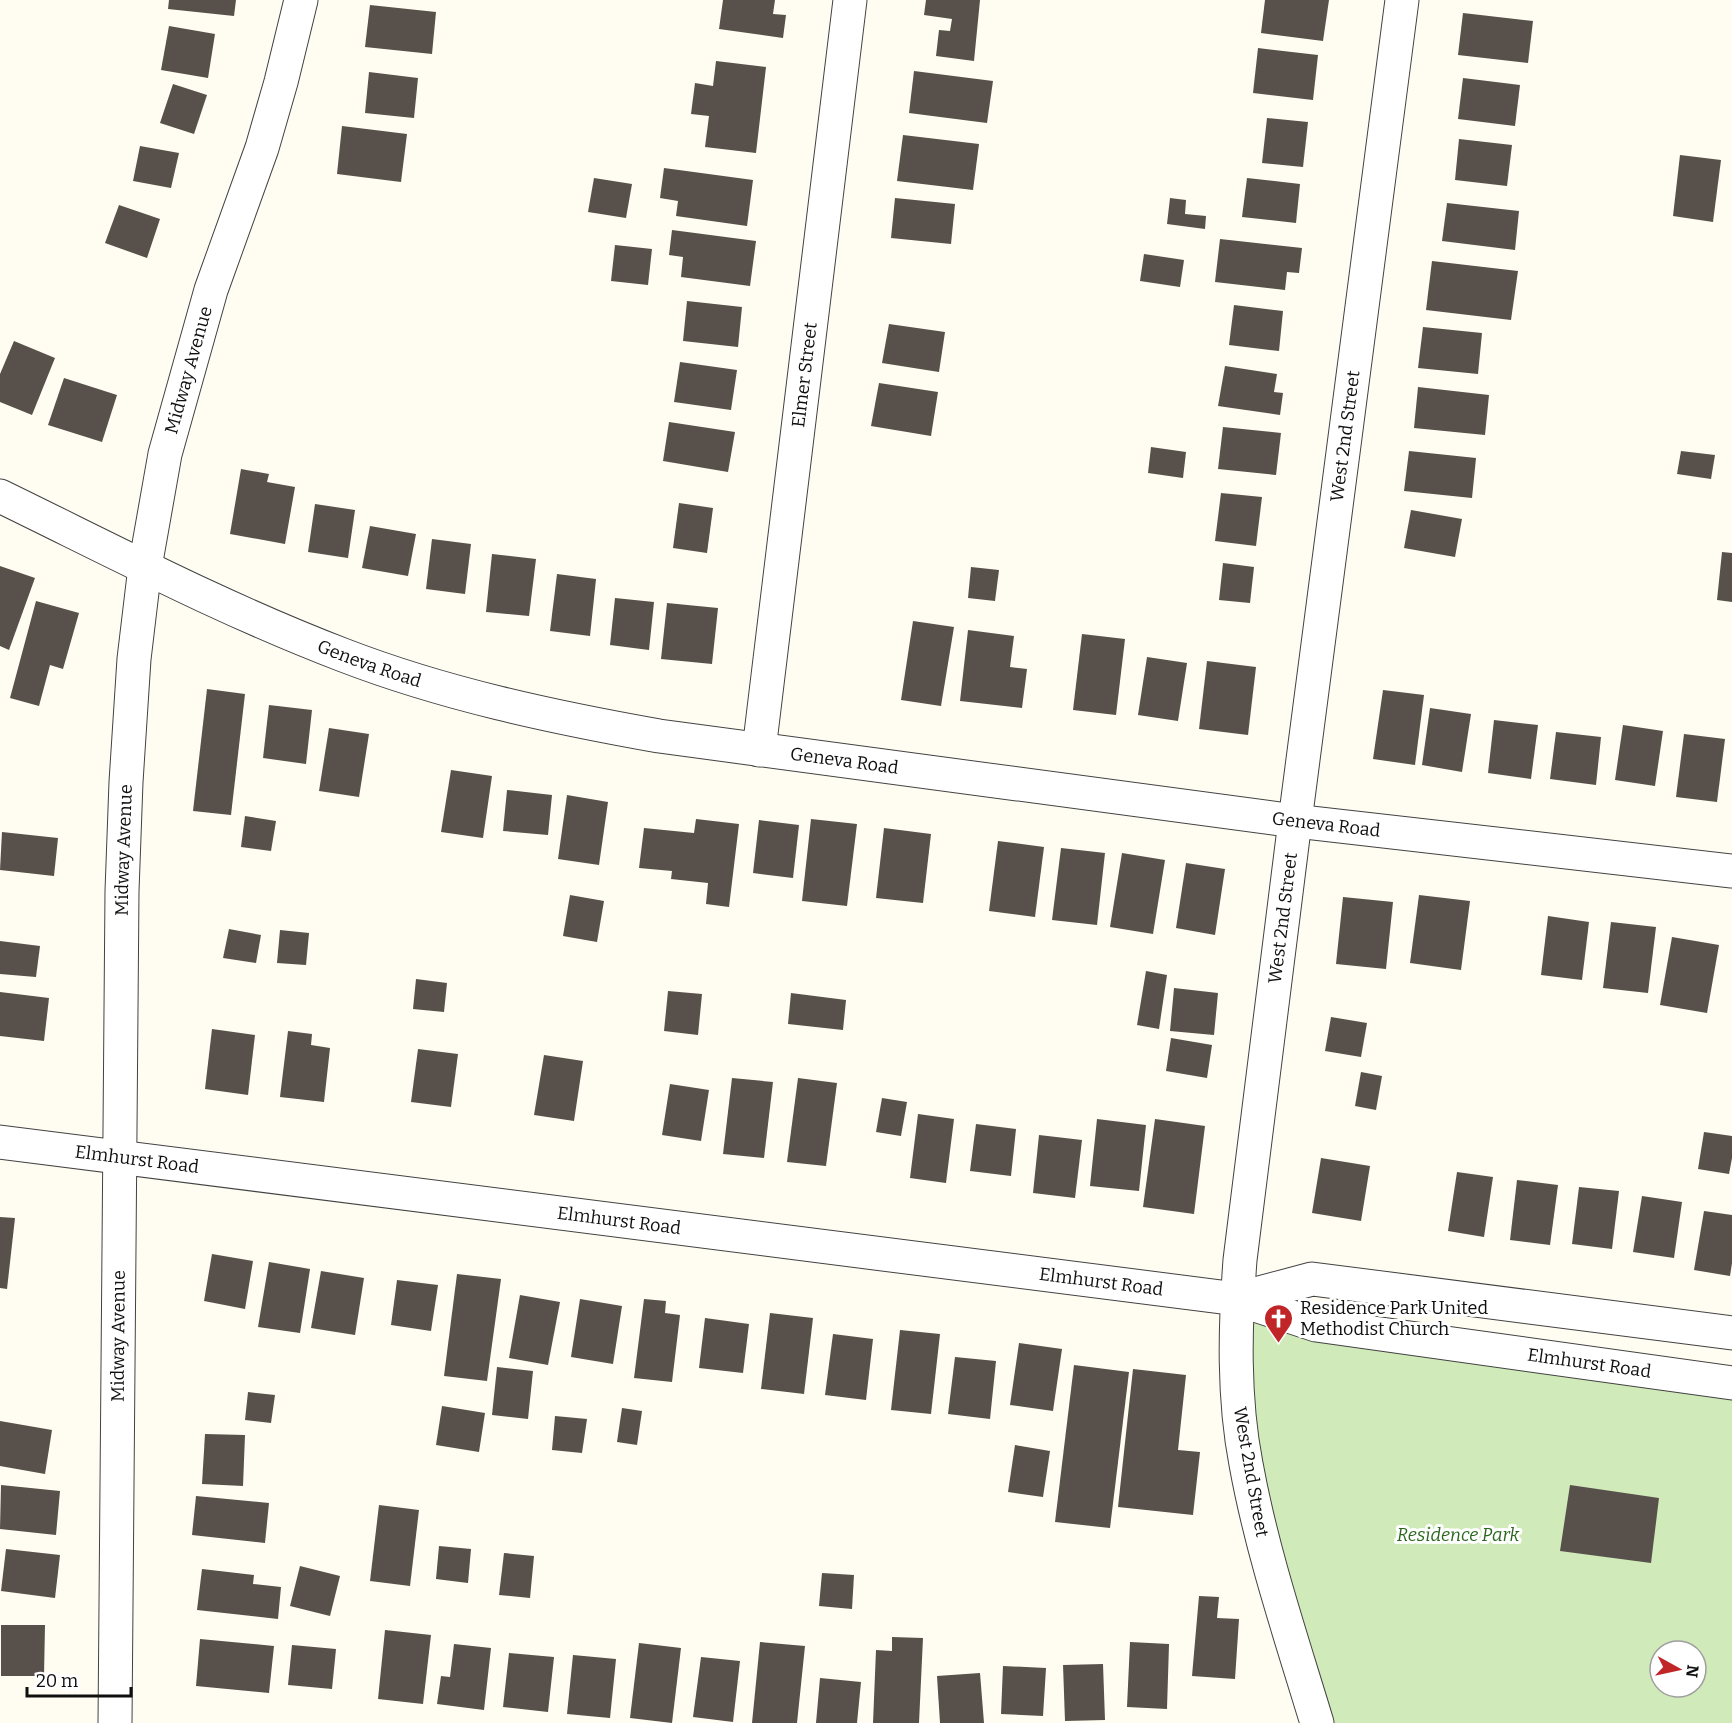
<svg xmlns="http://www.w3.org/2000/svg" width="1732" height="1723" font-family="Bitter,serif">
<rect width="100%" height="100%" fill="#fffdf1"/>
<path fill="#d1eaba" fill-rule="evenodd" d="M1237 1299 1732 1383V1723H1317L1263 1545ZM1660 1651H1696V1687H1660Z"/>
<g fill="#58504b">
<path d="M169 0H236L234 16 168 9Z"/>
<path d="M723 0H775L773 14 786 15 783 38 719 29Z"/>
<path d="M926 0H980L974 61 936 56 939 30 950 31 952 19 924 15Z"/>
<path d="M1265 0H1329L1323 41 1261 33Z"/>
<path d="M370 5 436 12 432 54 365 47Z"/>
<path d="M1463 13 1533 21 1528 63 1458 55Z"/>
<path d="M169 26 215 34 208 78 161 70Z"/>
<path d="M1258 48 1318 55 1313 100 1253 93Z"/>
<path d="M716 61 766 67 756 153 705 147 709 116 691 114 695 83 713 86Z"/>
<path d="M914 71 993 81 987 123 909 113Z"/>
<path d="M369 72 418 78 414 118 365 113Z"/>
<path d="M1463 78 1520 85 1515 126 1458 119Z"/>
<path d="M173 84 207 95 194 134 160 123Z"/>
<path d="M1267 118 1308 122 1303 167 1262 163Z"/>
<path d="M342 126 407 134 401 182 337 174Z"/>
<path d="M903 135 979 144 973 190 897 181Z"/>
<path d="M1459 139 1512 145 1507 186 1455 180Z"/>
<path d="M140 146 179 153 171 188 133 181Z"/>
<path d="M1680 155 1721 160 1713 222 1673 216Z"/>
<path d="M664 168 753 180 747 226 676 216 678 201 660 198Z"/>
<path d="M594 178 632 184 626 218 588 212Z"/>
<path d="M1247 178 1300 184 1296 223 1242 217Z"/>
<path d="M895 198 955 204 951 244 891 238Z"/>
<path d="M1170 198 1186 200 1185 214 1206 216 1205 229 1167 224Z"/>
<path d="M1447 203 1519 211 1515 250 1442 241Z"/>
<path d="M119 205 160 219 147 258 105 243Z"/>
<path d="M672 230 756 241 750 286 681 277 683 257 669 255Z"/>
<path d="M1220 239 1302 248 1299 273 1287 272 1285 290 1215 282Z"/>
<path d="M615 245 652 249 648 285 611 281Z"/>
<path d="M1144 254 1184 260 1180 287 1140 281Z"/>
<path d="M1432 261 1518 271 1511 320 1426 310Z"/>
<path d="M687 301 742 307 738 347 683 341Z"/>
<path d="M1234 305 1283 311 1279 351 1229 345Z"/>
<path d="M889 324 945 332 939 372 882 363Z"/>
<path d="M1423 327 1482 333 1478 374 1418 368Z"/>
<path d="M14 341 55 358 32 415 0 402V374Z"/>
<path d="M680 362 737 370 731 410 674 402Z"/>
<path d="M1225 366 1277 374 1274 392 1283 393 1280 415 1218 406Z"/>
<path d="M64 378 117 395 102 442 48 425Z"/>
<path d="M879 383 938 392 931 436 871 426Z"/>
<path d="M1418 387 1489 395 1485 435 1414 428Z"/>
<path d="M669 422 735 432 728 472 663 461Z"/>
<path d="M1223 427 1281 433 1276 475 1218 469Z"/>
<path d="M1151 447 1186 452 1183 478 1148 473Z"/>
<path d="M1409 451 1476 458 1472 498 1404 491Z"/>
<path d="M1681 451 1715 455 1711 479 1677 474Z"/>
<path d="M241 469 269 474 267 482 295 487 285 544 230 534Z"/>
<path d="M1221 493 1262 497 1256 546 1215 541Z"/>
<path d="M679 503 713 508 707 553 673 548Z"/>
<path d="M315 504 355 510 348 558 308 552Z"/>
<path d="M1411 510 1462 519 1455 557 1404 548Z"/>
<path d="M370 526 416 534 408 576 362 568Z"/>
<path d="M432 539 471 544 465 594 426 589Z"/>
<path d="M1722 552 1732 553V602L1717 600Z"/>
<path d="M492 554 536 559 529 616 486 612Z"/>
<path d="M1223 563 1254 567 1250 603 1219 600Z"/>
<path d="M0 566 35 578 9 650 0 646Z"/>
<path d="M971 567 999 570 995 601 968 598Z"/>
<path d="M557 574 596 579 590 636 550 631Z"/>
<path d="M615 598 654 602 649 650 610 645Z"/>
<path d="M36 601 79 613 63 669 50 665 39 706 10 698Z"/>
<path d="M667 603 718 608 712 664 661 659Z"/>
<path d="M913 621 954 627 941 706 901 700Z"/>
<path d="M968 630 1014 636 1010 667 1027 669 1022 708 960 701Z"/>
<path d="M1082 634 1125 639 1116 715 1073 710Z"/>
<path d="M1147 657 1187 663 1178 721 1138 715Z"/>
<path d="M1207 661 1256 667 1248 735 1199 729Z"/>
<path d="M207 689 245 694 231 815 193 811Z"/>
<path d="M1383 690 1424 695 1415 765 1373 759Z"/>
<path d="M269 705 312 710 306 764 263 758Z"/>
<path d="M1430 708 1471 714 1462 772 1422 765Z"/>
<path d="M1494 720 1538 725 1531 779 1488 773Z"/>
<path d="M1623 725 1663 731 1655 786 1615 780Z"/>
<path d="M329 728 369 734 359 797 319 791Z"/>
<path d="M1556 732 1601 737 1596 785 1550 779Z"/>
<path d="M1684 734 1725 739 1717 802 1676 797Z"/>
<path d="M451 770 492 776 483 838 441 832Z"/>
<path d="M507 790 552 795 548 835 503 831Z"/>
<path d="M567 795 608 802 599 865 558 859Z"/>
<path d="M245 816 276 821 271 851 241 847Z"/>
<path d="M696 819 739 824 729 907 706 904 708 883 671 879 672 871 639 868 644 828 694 833Z"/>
<path d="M811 819 857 824 847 906 802 901Z"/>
<path d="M759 820 799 825 793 878 753 873Z"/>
<path d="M884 828 931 834 923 903 876 898Z"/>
<path d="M2 832 58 838 54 876 0 870Z"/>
<path d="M998 841 1044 847 1035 917 989 911Z"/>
<path d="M1061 848 1105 853 1097 925 1052 920Z"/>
<path d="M1122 853 1165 860 1153 934 1110 927Z"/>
<path d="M1186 863 1225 869 1215 935 1176 928Z"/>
<path d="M570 895 604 901 597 942 563 936Z"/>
<path d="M1419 895 1470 901 1461 970 1410 963Z"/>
<path d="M1343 897 1393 902 1386 969 1336 964Z"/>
<path d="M1548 916 1589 922 1582 980 1541 975Z"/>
<path d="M1611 922 1656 927 1648 993 1603 988Z"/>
<path d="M229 929 261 935 256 963 223 958Z"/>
<path d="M280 930 309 933 306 965 277 963Z"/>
<path d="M1672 937 1719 945 1707 1013 1660 1005Z"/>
<path d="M0 941 40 946 36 977 0 974Z"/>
<path d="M1146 971 1167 975 1159 1029 1137 1025Z"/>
<path d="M416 979 447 983 444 1012 413 1009Z"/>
<path d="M1174 988 1218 993 1214 1035 1170 1031Z"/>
<path d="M668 991 702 994 698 1035 664 1031Z"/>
<path d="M0 992 49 998 44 1041 0 1036Z"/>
<path d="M791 993 846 1000 843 1030 788 1024Z"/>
<path d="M1331 1017 1367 1023 1361 1057 1325 1051Z"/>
<path d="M212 1029 255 1035 248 1095 205 1089Z"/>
<path d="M288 1031 312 1034 311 1045 330 1048 324 1102 280 1097Z"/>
<path d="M1171 1038 1212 1045 1207 1078 1166 1071Z"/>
<path d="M418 1049 458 1054 451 1107 411 1102Z"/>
<path d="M544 1055 583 1061 574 1121 534 1115Z"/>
<path d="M1361 1072 1382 1076 1376 1110 1355 1106Z"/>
<path d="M732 1078 773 1082 764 1158 723 1154Z"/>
<path d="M798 1078 837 1083 826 1166 787 1162Z"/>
<path d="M670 1084 709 1090 701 1141 662 1135Z"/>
<path d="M882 1098 907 1102 901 1136 876 1132Z"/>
<path d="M918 1114 954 1119 946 1183 910 1178Z"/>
<path d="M1097 1119 1146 1125 1139 1191 1090 1186Z"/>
<path d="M1155 1119 1205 1126 1194 1214 1143 1207Z"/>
<path d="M976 1124 1016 1129 1011 1176 970 1171Z"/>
<path d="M1704 1132 1732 1136V1158L1729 1174 1698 1169Z"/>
<path d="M1039 1135 1082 1140 1075 1198 1033 1193Z"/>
<path d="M1321 1158 1370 1166 1361 1221 1312 1213Z"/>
<path d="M1457 1172 1493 1177 1484 1237 1448 1231Z"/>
<path d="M1517 1180 1558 1185 1550 1245 1510 1240Z"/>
<path d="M1579 1187 1619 1191 1612 1249 1572 1244Z"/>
<path d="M1642 1196 1682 1202 1674 1258 1633 1252Z"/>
<path d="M1704 1211 1732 1215V1263L1730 1276 1694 1270Z"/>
<path d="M0 1217 15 1218 7 1289 0 1288Z"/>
<path d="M212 1254 253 1261 245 1309 204 1301Z"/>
<path d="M269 1262 310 1269 300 1333 258 1327Z"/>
<path d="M321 1271 364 1278 355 1335 311 1328Z"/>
<path d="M457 1274 501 1279 487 1381 444 1376Z"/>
<path d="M397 1280 438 1285 431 1331 391 1325Z"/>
<path d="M520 1295 560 1302 548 1365 509 1358Z"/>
<path d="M580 1299 622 1306 613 1364 571 1357Z"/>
<path d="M644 1299 666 1301 665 1313 680 1315 672 1382 634 1378Z"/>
<path d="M770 1313 813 1318 804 1394 761 1389Z"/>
<path d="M705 1318 749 1324 743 1373 699 1368Z"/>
<path d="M900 1330 940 1334 931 1414 891 1410Z"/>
<path d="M833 1334 873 1339 866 1400 825 1395Z"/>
<path d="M1019 1343 1062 1349 1053 1411 1010 1405Z"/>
<path d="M955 1357 996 1361 990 1419 948 1414Z"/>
<path d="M1074 1365 1129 1372 1110 1528 1055 1522Z"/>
<path d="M497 1367 533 1371 528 1419 492 1415Z"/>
<path d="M1133 1369 1186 1375 1178 1450 1200 1452 1193 1515 1118 1507Z"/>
<path d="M248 1392 275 1395 271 1423 245 1420Z"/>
<path d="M442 1406 485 1413 479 1452 436 1445Z"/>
<path d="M622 1408 642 1411 637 1445 617 1442Z"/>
<path d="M555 1416 587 1419 582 1453 552 1450Z"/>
<path d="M0 1421 52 1430 45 1474 0 1466Z"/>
<path d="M205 1434 245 1435 243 1486 202 1484Z"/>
<path d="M1015 1445 1050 1451 1043 1497 1008 1492Z"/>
<path d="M1 1485 60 1491 56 1535 0 1529Z"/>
<path d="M1570 1485 1659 1498 1651 1563 1560 1551Z"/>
<path d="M196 1496 269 1503 265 1543 192 1535Z"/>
<path d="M379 1505 419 1510 410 1586 370 1581Z"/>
<path d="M439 1546 471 1549 468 1583 436 1579Z"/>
<path d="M6 1549 60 1555 55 1598 1 1591Z"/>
<path d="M504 1553 534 1556 530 1598 499 1595Z"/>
<path d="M300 1566 340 1576 330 1616 290 1606Z"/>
<path d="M202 1569 254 1575 253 1584 281 1587 278 1619 197 1610Z"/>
<path d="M822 1573 854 1575 852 1609 819 1606Z"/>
<path d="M1199 1596 1219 1597 1217 1618 1239 1619 1235 1679 1192 1676Z"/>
<path d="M1 1625H45L44 1676H1Z"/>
<path d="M385 1630 431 1635 423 1704 378 1699Z"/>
<path d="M892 1637 923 1638 919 1723H873L876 1650 892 1651Z"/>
<path d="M200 1639 274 1646 269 1693 196 1686Z"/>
<path d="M760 1642 805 1646 797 1723H752Z"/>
<path d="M1130 1642 1169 1644 1167 1709 1127 1707Z"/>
<path d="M639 1643 681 1648 672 1723 630 1718Z"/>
<path d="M454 1644 491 1648 484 1710 437 1704 441 1676 450 1677Z"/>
<path d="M292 1645 336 1649 332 1689 288 1685Z"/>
<path d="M509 1653 554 1657 548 1712 503 1707Z"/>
<path d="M573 1655 616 1659 610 1718 567 1714Z"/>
<path d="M701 1657 740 1661 733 1722 693 1717Z"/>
<path d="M1103 1664 1105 1720 1065 1721 1063 1665Z"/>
<path d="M1003 1666 1046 1668 1043 1716 1001 1714Z"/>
<path d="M980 1673 984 1723H940L937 1676Z"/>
<path d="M820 1678 861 1682 857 1723H816Z"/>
</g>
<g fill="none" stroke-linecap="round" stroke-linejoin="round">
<defs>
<g id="minor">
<path id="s1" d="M0 496C113 551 225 610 343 655 444 694 552 717 659 736L1295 821 1732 871"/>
<path id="s2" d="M759 750 850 0"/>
<path id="s3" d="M115 1723 122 891 126 782 134 659 145 567 165 454 211 290 262 148 281 82 301 0"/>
<path id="s4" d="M1317 1723C1291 1637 1262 1552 1246 1464 1233 1397 1235 1327 1240 1260L1295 821 1402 0"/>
</g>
<g id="tertiary">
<path id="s5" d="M0 1142 1237 1299 1316 1325 1732 1383"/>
<path d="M1237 1299 1312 1279 1732 1333"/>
</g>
</defs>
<use href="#minor" stroke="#424242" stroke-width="35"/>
<use href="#tertiary" stroke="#424242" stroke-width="35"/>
<use href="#minor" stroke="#fff" stroke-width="33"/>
<use href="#tertiary" stroke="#fff" stroke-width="33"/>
</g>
<defs>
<symbol id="church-pin" viewBox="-11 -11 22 30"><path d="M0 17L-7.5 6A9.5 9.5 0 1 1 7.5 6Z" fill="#c02627" stroke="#fff"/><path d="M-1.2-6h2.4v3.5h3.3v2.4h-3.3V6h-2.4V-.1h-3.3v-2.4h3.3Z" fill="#fff"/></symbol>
</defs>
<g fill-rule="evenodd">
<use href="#church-pin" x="1262" y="1302" width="33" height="45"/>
</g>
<g text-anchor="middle" stroke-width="6" stroke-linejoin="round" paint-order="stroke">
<g font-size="18" fill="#0f0f0f" stroke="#fff">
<text dy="6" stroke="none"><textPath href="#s3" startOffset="1359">Midway Avenue</textPath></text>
<text dy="6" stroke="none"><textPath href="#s2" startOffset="378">Elmer Street</textPath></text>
<text dy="6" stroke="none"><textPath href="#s4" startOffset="1304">West 2nd Street</textPath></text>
<text dy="6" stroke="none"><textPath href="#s1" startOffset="406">Geneva Road</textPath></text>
<text dy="6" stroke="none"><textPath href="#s1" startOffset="892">Geneva Road</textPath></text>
<text dy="6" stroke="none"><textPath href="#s1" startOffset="1378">Geneva Road</textPath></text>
<text dy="6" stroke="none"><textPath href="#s3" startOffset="873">Midway Avenue</textPath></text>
<text dy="6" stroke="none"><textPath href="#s4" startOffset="818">West 2nd Street</textPath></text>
<text dy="6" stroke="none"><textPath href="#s5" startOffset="138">Elmhurst Road</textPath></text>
<text dy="6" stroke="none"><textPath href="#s5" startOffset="624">Elmhurst Road</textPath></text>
<text dy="6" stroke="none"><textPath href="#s5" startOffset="1110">Elmhurst Road</textPath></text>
<text dy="6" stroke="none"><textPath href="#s3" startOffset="387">Midway Avenue</textPath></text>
<text dy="6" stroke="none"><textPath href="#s5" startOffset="1606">Elmhurst Road</textPath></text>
<text transform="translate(1251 1472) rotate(80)" y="6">West 2nd Street</text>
</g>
<g font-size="18" fill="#0f0f0f" stroke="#fff" text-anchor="start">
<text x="1300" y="1314">Residence Park United<tspan x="1300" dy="21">Methodist Church</tspan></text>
</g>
<g font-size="18" font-style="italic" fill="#2b671e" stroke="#fff">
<text x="1458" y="1541">Residence Park</text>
</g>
</g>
<g transform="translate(1678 1669) rotate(98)"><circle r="28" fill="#ffffff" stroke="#9f9f9f" stroke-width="1.5"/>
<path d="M0-4.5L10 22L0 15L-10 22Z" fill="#c02627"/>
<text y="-9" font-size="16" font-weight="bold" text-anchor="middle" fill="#0f0f0f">N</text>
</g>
<path d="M27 1687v9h104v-9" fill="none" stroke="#0f0f0f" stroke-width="3"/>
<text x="36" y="1687" font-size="18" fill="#0f0f0f" stroke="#ffffff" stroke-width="4.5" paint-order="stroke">20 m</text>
</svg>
